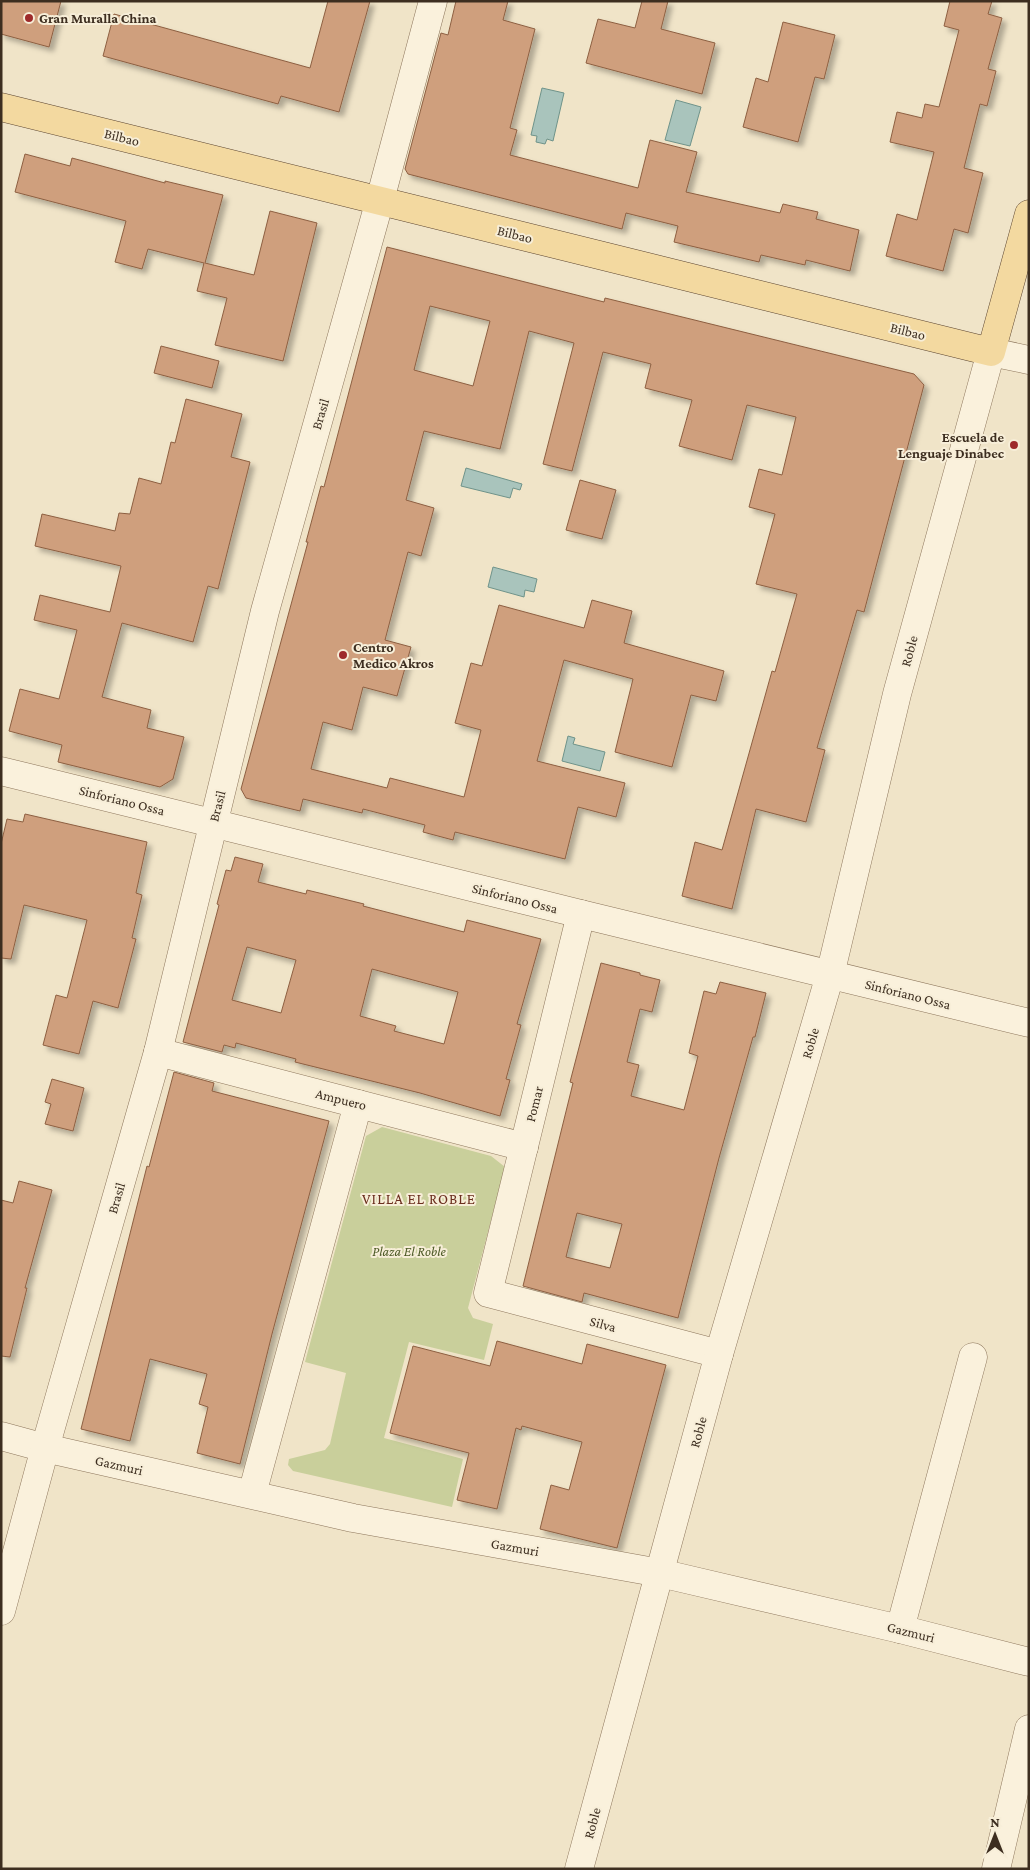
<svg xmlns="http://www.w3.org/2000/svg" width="1030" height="1870" font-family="'Crimson Pro',serif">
<defs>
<filter id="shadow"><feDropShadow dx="4.5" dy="4.5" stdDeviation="2.5" flood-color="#0004"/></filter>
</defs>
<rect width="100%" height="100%" fill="#f0e4c8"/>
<path fill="#c9cf9b" d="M382 1127 491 1156 505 1167 468 1308 473 1318 493 1324 484 1360 409 1342 384 1438 463 1459 452 1507 293 1471 288 1465 289 1459 325 1450 330 1444 346 1373 305 1362 366 1136Z"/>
<g fill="#a9c4bc" stroke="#6f938a">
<path d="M542 88 564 93 553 141 547 139 545 144 536 142 537 136 531 135Z"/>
<path d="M676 100 701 107 690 146 665 140Z"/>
<path d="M466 468 522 484 520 490 513 488 510 498 461 486Z"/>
<path d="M493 567 537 579 534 592 525 590 524 597 488 587Z"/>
<path d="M568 736 575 738 573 744 605 752 600 771 562 761Z"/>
</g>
<g fill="#cf9f7d" stroke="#8d5f41" fill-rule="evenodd" filter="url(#shadow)">
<path d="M1 1H61L49 47 1 34Z"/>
<path d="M328 1H370L339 112 281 96 278 104 103 56 114 14 310 68Z"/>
<path d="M456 1H508L503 20 535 29 510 128 517 130 510 155 638 188 650 140 697 152 686 192 780 213 783 204 818 212 816 219 859 230 850 271 806 260 805 265 761 255 759 262 674 242 678 226 626 213 622 229 408 174 405 169 441 33 448 35Z"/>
<path d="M642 1H668L661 29 715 43 702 94 586 63 598 19 635 28Z"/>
<path d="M950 1H992L988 14 1002 18 988 69 996 71 987 106 980 104 964 168 983 173 968 233 954 229 943 271 886 256 897 214 917 220 934 152 890 142 897 112 922 118 925 104 939 107 959 30 944 26Z"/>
<path d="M783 22 835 35 824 79 815 77 798 142 743 127 756 78 768 82Z"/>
<path d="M25 154 70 166 72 158 165 183V181L223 195 205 263 254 275 270 211 317 223 283 361 215 345 227 298 197 291 204 263 148 249 142 269 115 262 126 221 15 192Z"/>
<path d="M387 247 604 302 605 298 914 374 924 385 864 612 857 610 817 748 825 750 806 822 756 809 732 909 682 896 695 842 722 850 772 671 775 672 797 594 756 584 775 514 749 507 759 469 782 475 796 417 747 405 732 460 679 446 692 400 645 388 651 364 603 352 572 471 543 464 574 343 529 331 500 449 424 431 406 500 434 508 421 556 408 552 385 640 411 647 397 696 363 687 352 730 323 722 311 769 387 788 390 778 464 797 481 730 455 723 471 663 482 666 499 605 584 628 592 600 632 611 624 643 724 671 716 701 691 695 672 767 615 752 633 679 564 660 537 761 625 783 616 817 578 807 565 859 455 832 453 840 423 832 425 825 363 809 362 813 303 799 300 811 246 798 241 789 308 542H306L321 486 324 487ZM430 306 490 321 473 386 414 370Z"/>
<path d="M161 346 219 361 212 388 154 373Z"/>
<path d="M186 399 242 414 231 457 250 462 218 589 208 586 193 642 122 623 102 697 151 710 147 728 184 737 173 779 160 787 58 762 62 745 9 731 20 689 59 699 77 630 34 620 40 595 110 612 121 566 35 546 42 514 115 531 119 513 130 514 139 478 161 484 171 442 175 443Z"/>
<path d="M580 480 616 490 602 539 566 530Z"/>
<path d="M25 814 147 842 136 893 142 895 132 938 136 939 118 1008 93 1001 79 1054 43 1045 56 995 67 998 87 920 24 905 11 959 1 958V844L7 819 23 822Z"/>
<path d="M235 857 263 864 258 882 306 894 307 890 364 904 363 906 464 932 467 920 541 939 517 1024 521 1025 506 1079 510 1080 500 1116 420 1093 295 1062 296 1059 236 1043 235 1048 224 1045 222 1052 183 1042 219 905 217 904 226 870 231 871ZM247 947 296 960 281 1013 232 1000ZM372 969 458 992 444 1044 394 1031 396 1026 360 1016Z"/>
<path d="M601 963 640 973V975L660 980 652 1012 640 1009 627 1062 639 1065 631 1096 684 1110 698 1056 689 1053 704 991 716 994 720 982 766 993 755 1037H753L719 1158 678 1318 584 1293 582 1302 523 1286 573 1083 570 1082ZM577 1213 622 1224 610 1268 566 1257Z"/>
<path d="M174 1072 214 1083 212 1091 329 1121 272 1334 240 1464 197 1453 208 1407 199 1404 207 1374 150 1359 130 1441 81 1429 147 1166 149 1167Z"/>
<path d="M52 1079 84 1088 73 1131 45 1124 51 1104 45 1102Z"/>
<path d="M19 1181 52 1190 25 1288H27L10 1357 1 1356V1200L13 1203Z"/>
<path d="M497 1341 582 1364 587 1344 666 1365 617 1548 540 1529 551 1485 569 1490 582 1442 522 1426 521 1430 516 1428 497 1509 457 1500 469 1453 390 1433 413 1346 490 1366Z"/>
</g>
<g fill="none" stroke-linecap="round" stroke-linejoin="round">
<defs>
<g id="minor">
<path d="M1 771 581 914 1029 1023"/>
<path d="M581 914 488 1293 719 1354"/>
<path d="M158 1052 524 1147"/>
<path d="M1 1436 45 1448 353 1518 660 1573 900 1629 1029 1662"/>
<path d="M252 1494 358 1104"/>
<path d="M1 1611 45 1448 158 1052 265 611 380 200 433 1"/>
<path d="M900 1629 973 1357"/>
<path d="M579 1869 719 1354 830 975 897 694 991 352 1029 360"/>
<path d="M996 1869 1029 1729"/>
</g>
<path id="major" d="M1 107 991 352 1029 214"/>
</defs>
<use href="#minor" stroke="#8d765c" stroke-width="29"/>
<use href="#major" stroke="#5b4430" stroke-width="29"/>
<use href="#minor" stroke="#faf1dc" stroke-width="28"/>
<use href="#major" stroke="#f3d9a0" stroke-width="28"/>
</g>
<g fill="#9e2a2b" stroke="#f7eed8" stroke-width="2">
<circle cx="29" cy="18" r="5"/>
<circle cx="1014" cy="445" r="5"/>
<circle cx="343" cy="655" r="5"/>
</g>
<g text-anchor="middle" stroke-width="4" stroke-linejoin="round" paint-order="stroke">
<g font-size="14" font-weight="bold" fill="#3d2e20" stroke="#f7eed8" text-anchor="start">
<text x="39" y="23">Gran Muralla China</text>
<text x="1004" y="442" text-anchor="end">Escuela de<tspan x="1004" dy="16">Lenguaje Dinabec</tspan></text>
<text x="353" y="652">Centro<tspan x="353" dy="16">Medico Akros</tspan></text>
</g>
<g font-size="14" fill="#3d2e20" stroke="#f7eed8">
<text transform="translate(122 137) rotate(14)" y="5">Bilbao</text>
<text transform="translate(515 234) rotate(14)" y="5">Bilbao</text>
<text transform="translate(908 331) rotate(14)" y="5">Bilbao</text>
<text transform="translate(320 414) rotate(-74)" y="5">Brasil</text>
<text transform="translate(909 651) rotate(-75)" y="5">Roble</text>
<text transform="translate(122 800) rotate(14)" y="5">Sinforiano Ossa</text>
<text transform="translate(217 806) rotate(-76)" y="5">Brasil</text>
<text transform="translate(515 898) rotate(14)" y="5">Sinforiano Ossa</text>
<text transform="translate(908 994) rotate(14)" y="5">Sinforiano Ossa</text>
<text transform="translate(810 1043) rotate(-74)" y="5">Roble</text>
<text transform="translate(341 1099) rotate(14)" y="5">Ampuero</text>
<text transform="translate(534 1104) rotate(-76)" y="5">Pomar</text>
<text transform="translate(116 1198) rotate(-74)" y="5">Brasil</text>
<text transform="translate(603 1324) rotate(15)" y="5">Silva</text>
<text transform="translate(698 1432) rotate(-75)" y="5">Roble</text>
<text transform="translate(119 1465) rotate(13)" y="5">Gazmuri</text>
<text transform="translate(515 1547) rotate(10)" y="5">Gazmuri</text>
<text transform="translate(911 1632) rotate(14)" y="5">Gazmuri</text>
<text transform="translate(592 1823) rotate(-75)" y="5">Roble</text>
</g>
<g font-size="14" font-style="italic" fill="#4d5a26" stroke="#f7eed8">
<text x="409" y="1256">Plaza El Roble</text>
</g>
<g font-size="15" letter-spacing="1" fill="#6b2e1e" stroke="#f7eed8">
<text x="419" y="1204">VILLA EL ROBLE</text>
</g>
</g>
<rect width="1030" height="1870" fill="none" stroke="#3d2e20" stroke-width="5"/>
<g transform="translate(995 1835)" stroke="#f7eed8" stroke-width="4" paint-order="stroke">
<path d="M0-4L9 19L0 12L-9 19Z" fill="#3d2e20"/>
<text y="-8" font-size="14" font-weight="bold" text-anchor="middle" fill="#3d2e20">N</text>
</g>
</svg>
